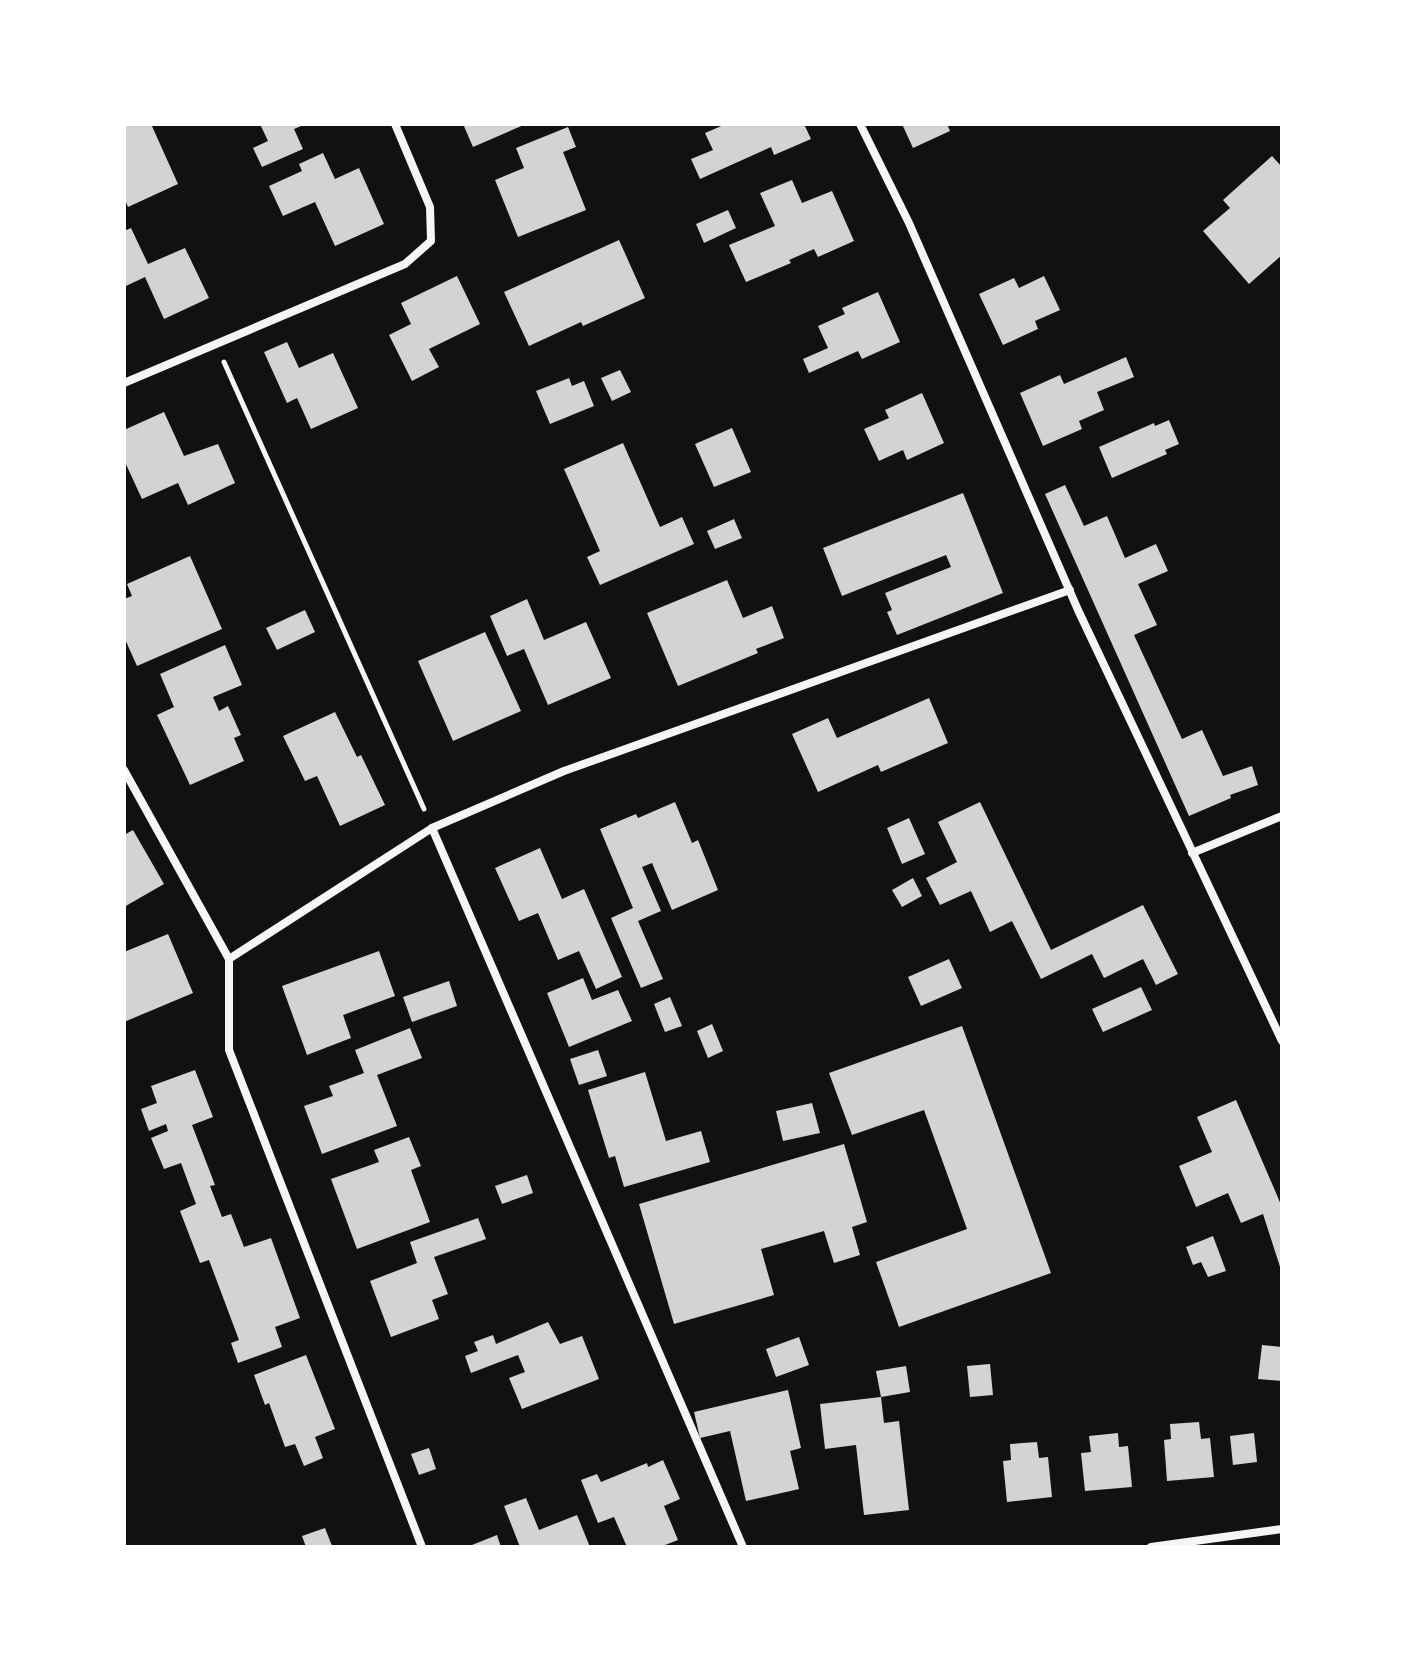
<svg xmlns="http://www.w3.org/2000/svg" width="1406" height="1671" font-family="'Titillium Web',sans-serif">
<rect width="100%" height="100%" fill="#111"/>
<g fill="#d3d3d3">
<path d="M124 124H151L178 184 128 207 124 198Z"/>
<path d="M260 124H306L294 129 303 149 262 167 253 148 268 141Z"/>
<path d="M463 124H526L473 147Z"/>
<path d="M726 124H804L811 139 774 155 771 147 700 179 691 159 713 150 705 133Z"/>
<path d="M902 124H947L950 131 913 148Z"/>
<path d="M568 127 576 147 563 152 586 210 518 237 495 180 524 168 516 148Z"/>
<path d="M323 153 335 179 359 168 384 224 335 246 315 202 283 216 269 186 302 171 299 164Z"/>
<path d="M1272 156 1282 167V255L1249 284 1203 231 1230 208 1223 200Z"/>
<path d="M792 180 802 203 832 191 854 241 818 257 814 249 789 260 791 263 746 282 729 245 775 226 760 193Z"/>
<path d="M728 210 736 228 704 243 696 224Z"/>
<path d="M131 228 148 264 185 248 209 298 164 319 145 277 126 286 124 231Z"/>
<path d="M619 240 645 298 583 326 581 322 529 346 504 292Z"/>
<path d="M457 276 480 324 429 349 439 367 412 381 389 335 411 324 401 303Z"/>
<path d="M1044 276 1060 310 1035 321 1038 329 1003 345 979 294 1014 278 1019 288Z"/>
<path d="M878 292 900 342 862 359 858 351 809 373 803 359 828 348 818 326 845 314 842 308Z"/>
<path d="M287 342 299 368 333 353 358 408 311 429 297 398 287 403 264 352Z"/>
<path d="M1126 357 1134 377 1097 392 1104 410 1079 421 1082 429 1043 446 1020 393 1060 375 1064 384Z"/>
<path d="M620 370 631 392 612 401 601 378Z"/>
<path d="M569 378 572 386 584 381 594 406 550 424 536 391Z"/>
<path d="M922 393 944 443 907 460 903 450 879 461 864 429 889 418 885 410Z"/>
<path d="M164 412 184 456 218 444 235 483 188 505 178 483 142 499 124 460V430Z"/>
<path d="M1169 420 1179 444 1165 450 1167 454 1112 478 1099 447 1154 423 1155 426Z"/>
<path d="M732 428 751 472 714 487 695 444Z"/>
<path d="M623 443 660 527 682 517 694 544 600 585 587 557 600 551 564 469Z"/>
<path d="M1065 485 1084 526 1107 516 1125 558 1156 544 1168 571 1138 584 1157 625 1134 635 1182 739 1202 730 1223 776 1252 766 1258 785 1230 795 1231 798 1189 816 1045 494Z"/>
<path d="M963 493 1003 593 897 635 887 612 892 610 885 593 951 567 946 555 842 596 823 548Z"/>
<path d="M734 519 742 538 715 549 707 531Z"/>
<path d="M190 556 222 629 137 666 124 637V599L132 596 127 584Z"/>
<path d="M727 580 743 618 772 606 784 638 756 649 758 653 678 686 647 613Z"/>
<path d="M527 599 544 640 586 622 611 678 548 705 524 649 507 656 490 616Z"/>
<path d="M305 610 315 632 277 650 266 628Z"/>
<path d="M485 632 521 711 453 741 418 661Z"/>
<path d="M225 645 242 685 213 697 219 711 228 706 241 735 234 738 244 761 190 785 157 715 174 707 160 674Z"/>
<path d="M929 698 948 743 881 772 878 765 818 792 792 734 828 718 837 738Z"/>
<path d="M335 712 357 757 361 755 385 805 340 826 317 776 305 781 283 736Z"/>
<path d="M675 802 692 843 698 840 718 890 672 910 652 863 642 867 661 911 638 921 663 979 641 988 611 918 633 908 600 829 636 814 638 818Z"/>
<path d="M980 802 1051 950 1143 905 1178 974 1156 985 1143 959 1104 978 1092 954 1041 979 1012 921 990 932 971 891 940 905 926 878 957 862 938 822Z"/>
<path d="M909 818 925 854 902 864 887 828Z"/>
<path d="M133 830 164 884 124 907V835Z"/>
<path d="M540 848 562 899 584 889 622 977 596 989 579 951 558 960 538 913 519 921 495 868Z"/>
<path d="M913 878 922 896 902 907 892 890Z"/>
<path d="M168 934 193 993 124 1022V952Z"/>
<path d="M379 951 395 996 343 1015 351 1038 307 1055 282 986Z"/>
<path d="M949 959 962 988 921 1006 908 977Z"/>
<path d="M583 978 592 1000 618 990 632 1021 569 1047 547 993Z"/>
<path d="M449 981 457 1006 412 1022 403 997Z"/>
<path d="M1141 987 1152 1010 1103 1032 1092 1009Z"/>
<path d="M670 997 682 1026 665 1032 654 1004Z"/>
<path d="M712 1024 723 1051 708 1058 697 1031Z"/>
<path d="M962 1026 1051 1273 899 1327 876 1262 967 1229 924 1110 852 1135 829 1073Z"/>
<path d="M410 1028 422 1058 377 1075 397 1126 322 1154 304 1106 333 1096 329 1086 364 1073 355 1050Z"/>
<path d="M598 1050 607 1076 579 1085 570 1059Z"/>
<path d="M195 1070 213 1117 192 1125 215 1185 210 1186 222 1217 231 1214 244 1247 271 1238 300 1318 275 1327 282 1347 238 1363 231 1343 239 1340 209 1260 200 1263 180 1211 196 1204 181 1163 164 1169 151 1138 168 1131 166 1124 149 1131 141 1109 157 1103 151 1086Z"/>
<path d="M645 1072 666 1141 701 1131 710 1162 624 1187 615 1156 609 1158 588 1090Z"/>
<path d="M1236 1100 1282 1207V1273L1263 1214 1241 1223 1228 1193 1196 1207 1179 1166 1212 1152 1197 1117Z"/>
<path d="M812 1103 820 1133 783 1141 776 1111Z"/>
<path d="M409 1137 421 1166 411 1170 430 1222 357 1249 331 1179 379 1162 374 1150Z"/>
<path d="M844 1144 867 1222 852 1227 860 1255 834 1263 824 1231 761 1249 774 1295 674 1324 639 1204Z"/>
<path d="M527 1175 533 1193 502 1204 495 1186Z"/>
<path d="M478 1218 486 1239 434 1257 448 1294 432 1300 439 1319 391 1337 370 1281 417 1263 410 1242Z"/>
<path d="M1213 1236 1226 1271 1208 1277 1201 1262 1193 1265 1186 1247Z"/>
<path d="M548 1322 560 1344 582 1336 599 1379 522 1409 509 1378 525 1372 518 1355 471 1373 465 1356 478 1351 474 1342 493 1335 496 1344Z"/>
<path d="M799 1337 809 1365 776 1377 766 1349Z"/>
<path d="M1262 1345 1282 1347V1381L1258 1379Z"/>
<path d="M306 1355 335 1429 315 1437 323 1458 304 1466 295 1444 285 1447 269 1403 265 1405 254 1375Z"/>
<path d="M990 1364 993 1395 970 1397 967 1366Z"/>
<path d="M906 1366 910 1392 881 1397 876 1371Z"/>
<path d="M788 1390 801 1448 790 1451 799 1489 746 1501 730 1431 700 1438 694 1412Z"/>
<path d="M881 1397 884 1423 899 1421 909 1510 864 1515 856 1445 825 1449 820 1404Z"/>
<path d="M1199 1422 1201 1439 1210 1438 1214 1477 1167 1481 1164 1440 1171 1439 1170 1424Z"/>
<path d="M1118 1433 1119 1447 1128 1446 1132 1487 1085 1491 1081 1453 1091 1452 1089 1436Z"/>
<path d="M1254 1433 1257 1462 1233 1465 1230 1436Z"/>
<path d="M1037 1442 1039 1458 1048 1457 1052 1497 1007 1502 1003 1461 1011 1460 1010 1444Z"/>
<path d="M429 1448 436 1469 419 1475 411 1454Z"/>
<path d="M663 1460 680 1499 664 1506 678 1540 660 1547H627L614 1517 598 1523 581 1480 597 1474 601 1482 647 1463 648 1467Z"/>
<path d="M526 1498 539 1530 577 1515 590 1547H520L504 1506Z"/>
<path d="M325 1528 332 1546 306 1547 302 1536Z"/>
<path d="M497 1535 501 1547H467Z"/>
</g>
<g fill="none" stroke-linecap="round" stroke-linejoin="round">
<path stroke="#f5f5f5" stroke-width="5" d="M224 362 424 809"/>
<g stroke="#f5f5f5" stroke-width="8">
<path d="M860 124 909 223 1078 610 1282 1041"/>
<path d="M124 383 405 264 431 241 430 207 395 124"/>
<path d="M124 770 229 959"/>
<path d="M432 828 743 1547"/>
<path d="M1192 853 1282 816"/>
<path d="M422 1547 229 1050V959L432 828 564 771 1070 590"/>
<path d="M1151 1547 1282 1529"/>
</g>
</g>
<rect width="1406" height="1671" fill="none" stroke="#ffffff" stroke-width="252"/>
</svg>
